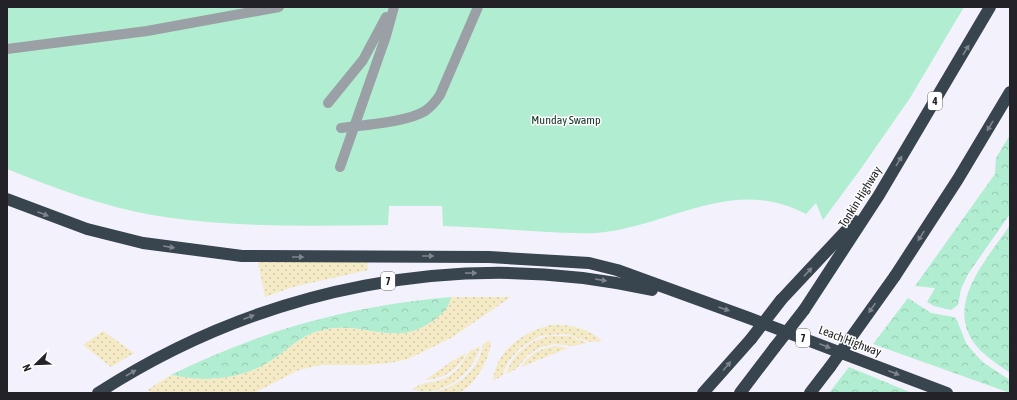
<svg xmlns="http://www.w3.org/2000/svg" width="1017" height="400" font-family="'Asap Condensed',sans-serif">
<defs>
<pattern id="forest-crowns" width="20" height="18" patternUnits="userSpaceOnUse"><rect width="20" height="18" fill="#b1edd0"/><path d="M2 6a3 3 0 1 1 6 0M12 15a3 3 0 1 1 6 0" fill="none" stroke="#98cbb3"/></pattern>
<pattern id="sand-dots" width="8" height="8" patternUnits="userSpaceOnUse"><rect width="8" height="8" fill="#f4eac5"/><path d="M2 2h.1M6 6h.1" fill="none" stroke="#d1c8a9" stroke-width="1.8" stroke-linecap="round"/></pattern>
</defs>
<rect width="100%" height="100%" fill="#f3f2fc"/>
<g fill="url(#forest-crowns)">
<path d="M1010 135V214L968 274 961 289 958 305 951 310 934 306 927 302 935 288 915 286 995 174 996 158Z"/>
<path d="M1010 225V373C1000 366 989 359 980 350 940 308 986 261 1010 225Z"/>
<path d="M451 297C449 309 442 314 433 321 393 350 363 318 319 331 302 336 291 346 278 356 245 380 209 383 171 375 262 330 349 306 451 297Z"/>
<path d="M908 298 931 313 954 317 957 320 966 343 975 354 984 363 1010 380V393L873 344Z"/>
<path d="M849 367 912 393H829Z"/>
</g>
<g fill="url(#sand-dots)">
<path d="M367 261 368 270 293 287 265 297 258 262Z"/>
<path d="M451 297H511L451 338 408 359 390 363 368 365H321L299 370 254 393H154L147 390 171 375C209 383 245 380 278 356 291 346 302 336 319 331 363 318 393 350 433 321 442 314 449 309 451 297Z"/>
<path d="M551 325C569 324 588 328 602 341L590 342 566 334 540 336 519 349 508 362 502 376 493 381C495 351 524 331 551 325Z"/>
<path d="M103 331 134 353 111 367 83 345Z"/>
<path d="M549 336H570L587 343 573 346 555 344 541 347 528 355 516 369 506 374C512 354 529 341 549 336Z"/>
<path d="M491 340C491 357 474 389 457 393 448 395 437 393 428 393 454 390 479 372 483 344Z"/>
<path d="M480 346C474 373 441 400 412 389 425 380 436 384 449 376 462 368 461 363 469 352 471 350 477 348 480 346Z"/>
<path d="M557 346 568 348 521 367C528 354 543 347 557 346Z"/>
<path d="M466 353C459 370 443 379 425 380L452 361Z"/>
</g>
<path fill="#b1edd0" d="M7 7H964L910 98 860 170 823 220 816 203 806 214C733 175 671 226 597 233 575 234 553 232 531 231 501 229 472 227 443 226L442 206H389L388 225C309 226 229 228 152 215 102 206 54 188 7 169Z"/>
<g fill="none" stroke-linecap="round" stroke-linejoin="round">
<g stroke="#9aa0a5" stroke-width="10">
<path d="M7 49 147 31 279 7"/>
<path d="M328 103 363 60 386 17"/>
<path d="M341 128C363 125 408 122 425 111 431 107 436 101 440 95L478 7"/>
<path d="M340 167 386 36 394 7"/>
</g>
<g stroke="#38444e" stroke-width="12">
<path d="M7 199 87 229 143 243 242 256 489 257 589 263 617 270 749 318 947 393"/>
<path d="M895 276 958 179 1010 92"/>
<path d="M781 300 855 221"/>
<path d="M804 310 879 195 990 7"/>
<path d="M98 393C262 287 461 247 652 290"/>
<path d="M703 393 751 339"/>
<path d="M740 393 775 347"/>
<path d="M810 393 830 367"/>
</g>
<g stroke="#38444e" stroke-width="12">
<path d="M751 339 781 300"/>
<path d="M775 347 804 310"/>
<path d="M830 367 895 276"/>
</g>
</g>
<defs><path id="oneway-solid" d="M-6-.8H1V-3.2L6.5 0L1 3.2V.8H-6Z"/></defs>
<g fill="#7e858c">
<use href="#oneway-solid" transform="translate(966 50) rotate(-59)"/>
<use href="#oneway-solid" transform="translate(990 126) rotate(121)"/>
<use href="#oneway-solid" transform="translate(899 161) rotate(-59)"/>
<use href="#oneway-solid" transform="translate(43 214) rotate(21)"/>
<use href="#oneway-solid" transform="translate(921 236) rotate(123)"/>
<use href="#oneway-solid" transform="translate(169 247) rotate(9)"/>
<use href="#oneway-solid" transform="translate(428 256)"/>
<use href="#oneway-solid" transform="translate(298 257)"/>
<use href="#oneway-solid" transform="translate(808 272) rotate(-47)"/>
<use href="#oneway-solid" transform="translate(471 273) rotate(-1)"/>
<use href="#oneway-solid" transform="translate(601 280) rotate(9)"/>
<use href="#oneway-solid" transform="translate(872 308) rotate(125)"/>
<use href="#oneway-solid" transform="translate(724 309) rotate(19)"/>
<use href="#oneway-solid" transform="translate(249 317) rotate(-21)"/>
<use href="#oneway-solid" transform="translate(825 346) rotate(21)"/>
<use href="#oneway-solid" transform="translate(727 366) rotate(-49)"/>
<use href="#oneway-solid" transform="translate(131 373) rotate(-30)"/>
<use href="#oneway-solid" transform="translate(894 373) rotate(21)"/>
</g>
<g text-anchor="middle" stroke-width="3" stroke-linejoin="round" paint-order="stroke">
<g fill="#fff" stroke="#656468" stroke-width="1">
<rect x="928" y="92" width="14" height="18" rx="3"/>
<rect x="381" y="272" width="14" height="18" rx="3"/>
<rect x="796" y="329" width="14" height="18" rx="3"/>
</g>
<g font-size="11" font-weight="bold" fill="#232228">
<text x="935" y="105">4</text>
<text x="388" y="285">7</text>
<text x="803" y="342">7</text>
</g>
<g font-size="12" fill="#143527" stroke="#fff">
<text x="566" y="124">Munday Swamp</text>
</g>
<g font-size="12" fill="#232228" stroke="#fff">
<text transform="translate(860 197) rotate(-58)" y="4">Tonkin Highway</text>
<text transform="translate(850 341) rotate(21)" y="4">Leach Highway</text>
</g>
</g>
<rect width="1017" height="400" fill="none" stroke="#232228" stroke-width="16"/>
<g transform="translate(36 364) rotate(247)" stroke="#ffffff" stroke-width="3" paint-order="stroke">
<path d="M0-3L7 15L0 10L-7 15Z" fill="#232228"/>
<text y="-6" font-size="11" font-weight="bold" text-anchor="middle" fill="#232228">N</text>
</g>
</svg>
